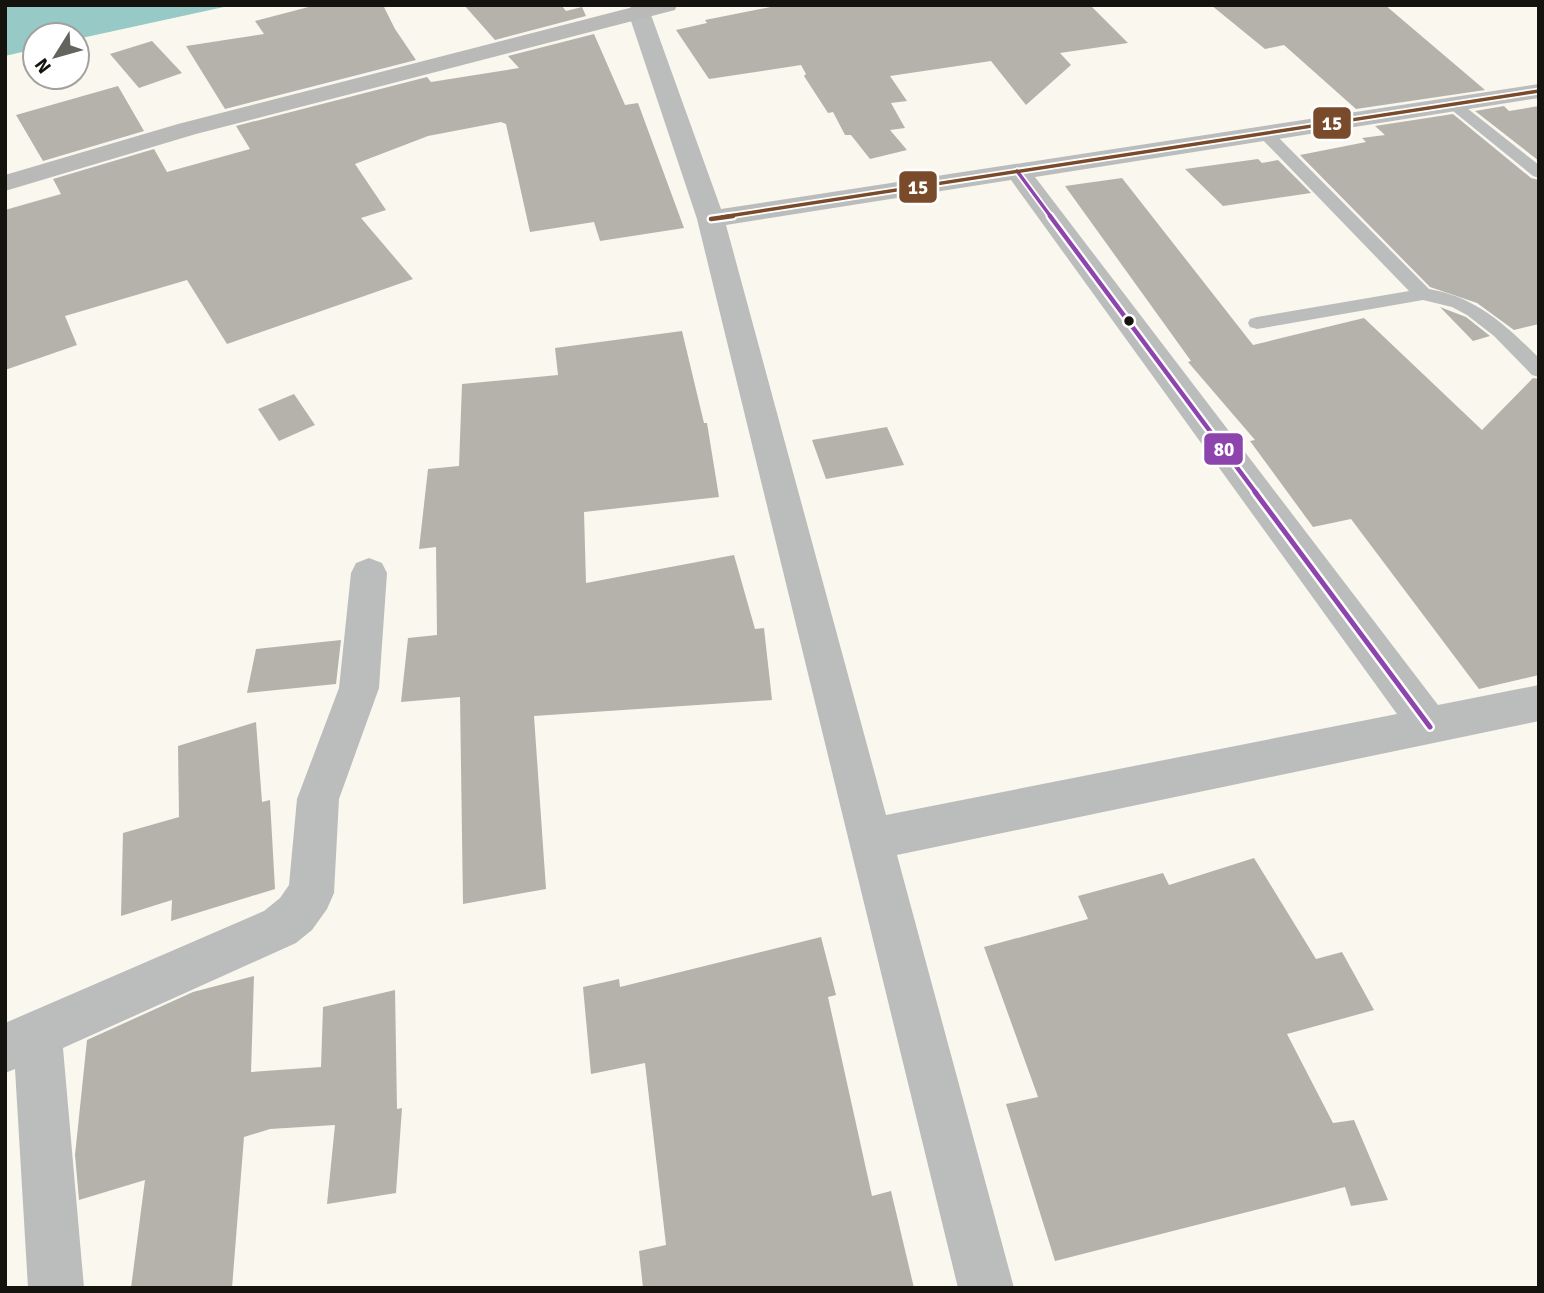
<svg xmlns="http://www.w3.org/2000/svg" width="1544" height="1293" font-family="Signika,sans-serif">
<rect width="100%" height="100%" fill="#faf7ef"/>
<path fill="#97c9c6" d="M5 5H233L77 39V35H35V49L5 56Z"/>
<g fill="#b5b2ac">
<path d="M316 5H383L395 29 416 60 225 109 186 46 264 34 255 21Z"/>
<path d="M464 5H561L566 11 582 7 586 16 495 40Z"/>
<path d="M781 5H1090L1128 43 1060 53 1071 65 1026 105 991 61 890 76 907 101 891 103 905 128 890 130 907 150 870 159 851 135H845L833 112 828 113 804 76 806 74 801 65 709 79 676 30 707 23 705 20Z"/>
<path d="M1211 5H1385L1485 90 1356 109 1284 45 1265 49Z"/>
<path d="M594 34 625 105 638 103 684 228 600 241 594 222 530 232 506 124 501 122 428 136 355 164 386 210 361 218 413 279 227 344 187 280 65 316 77 345 5 370V210L61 194 53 179 154 149 167 172 250 149 236 126 427 77 431 82 519 68 508 56Z"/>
<path d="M152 41 182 73 139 88 110 54Z"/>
<path d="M118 86 144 131 43 161 16 115Z"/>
<path d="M1504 106 1509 111 1539 106V161L1475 111Z"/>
<path d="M1453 114 1531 178 1539 180V324L1514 330 1477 303 1430 287 1300 155 1366 142 1362 138 1385 135 1375 126Z"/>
<path d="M1258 159 1262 163 1278 160 1311 193 1223 206 1185 169Z"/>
<path d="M1122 178 1253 345 1364 318 1482 430 1533 378 1539 379V675L1479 689 1351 519 1313 527 1250 441 1255 440 1188 362 1191 361 1065 186Z"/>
<path d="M1440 307 1466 317 1490 336 1473 341Z"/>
<path d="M682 331 704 423H707L719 497 584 512 586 583 734 555 755 629 764 628 772 700 534 716 546 889 463 904 460 697 401 702 408 638 437 635 436 547 419 549 428 469 459 466 462 384 558 375 555 348Z"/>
<path d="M294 394 315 425 279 441 258 409Z"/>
<path d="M887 427 904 465 826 479 812 440Z"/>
<path d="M341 640 336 684 247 693 256 649Z"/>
<path d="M256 722 262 802 270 800 275 889 171 921 172 900 121 916 123 833 179 817 178 746Z"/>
<path d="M1254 858 1316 959 1342 952 1374 1010 1287 1034 1333 1123 1354 1120 1388 1200 1351 1206 1345 1187 1055 1261 1006 1104 1038 1097 984 947 1088 919 1078 896 1163 873 1169 885Z"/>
<path d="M821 937 836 995 828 997 872 1196 891 1191 914 1288H643L639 1251 666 1245 645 1063 591 1074 583 987 619 979 620 987Z"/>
<path d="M254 976 251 1072 321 1067 323 1007 395 990 397 1109 402 1108 396 1193 327 1204 335 1125 270 1129 244 1137 232 1288H131L145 1180 79 1200 75 1155 87 1040 193 992Z"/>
</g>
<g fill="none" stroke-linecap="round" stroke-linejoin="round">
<g fill="#bbbdbd" fill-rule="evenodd">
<path d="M1453 99 1458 101 1539 165V178L1533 176 1448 107 1445 104Z"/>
<path d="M1265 128 1271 130 1429 289C1476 297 1506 325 1539 358V377L1532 375 1494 336 1467 315 1452 307 1423 300 1257 329 1250 327 1248 323 1250 319 1257 317 1409 291 1259 136 1257 133Z"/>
</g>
<g fill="#bbbdbd" fill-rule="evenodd">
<path d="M639 6 647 7 650 12 721 209 1539 84V98L1035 177 1438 705 1539 685V721L897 855 1014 1288H958L697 219 628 12 631 7ZM1011 180 1397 714 886 815 726 225Z"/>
<path d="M369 558 382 563 387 573 379 688 339 799 334 893 327 909 312 930 296 943 63 1048 84 1288H28L15 1069 5 1073V1023L264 911 280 898 289 885 297 799 339 688 351 573 356 563Z"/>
</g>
<path fill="#b9bab8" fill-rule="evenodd" d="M641 5H677L675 10 196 134 5 191V175L178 124Z"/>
<defs>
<path id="bus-1-far2" d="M1017 171 1051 217"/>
<path id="bus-1-far1" d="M1050 216 1256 493"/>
<path id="bus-1" d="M1255 492 1430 727"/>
<path id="bus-2-far1" d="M722 217 1539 91"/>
<path id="bus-2" d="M711 219 733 216"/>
</defs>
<use href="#bus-1-far2" stroke="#fff" stroke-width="7"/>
<use href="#bus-1-far1" stroke="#fff" stroke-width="9"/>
<use href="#bus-1" stroke="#fff" stroke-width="10"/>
<use href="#bus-2-far1" stroke="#fff" stroke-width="7"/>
<use href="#bus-2" stroke="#fff" stroke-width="9"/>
<use href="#bus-1-far2" stroke="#8e44ad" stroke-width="3.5"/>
<use href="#bus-1-far1" stroke="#8e44ad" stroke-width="4.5"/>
<use href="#bus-1" stroke="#8e44ad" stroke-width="5"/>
<use href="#bus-2-far1" stroke="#7a4b2a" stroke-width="3.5"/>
<use href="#bus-2" stroke="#7a4b2a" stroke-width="4.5"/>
</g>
<circle fill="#15130e" stroke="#fff" stroke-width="2.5" cx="1129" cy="321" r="6"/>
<g stroke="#fff" stroke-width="2.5">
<rect x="1312" y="106" width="40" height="34" rx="7" fill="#7a4b2a"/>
<rect x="898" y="170" width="40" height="34" rx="7" fill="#7a4b2a"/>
<rect x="1203" y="432" width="41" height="34" rx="7" fill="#8e44ad"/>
</g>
<g font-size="19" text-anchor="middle" font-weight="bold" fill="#fff">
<text x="1332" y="130">15</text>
<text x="918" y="194">15</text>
<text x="1224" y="456">80</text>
</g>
<rect width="1544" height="1293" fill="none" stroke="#15130e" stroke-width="14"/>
<g transform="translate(56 56) rotate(233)"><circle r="33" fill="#ffffff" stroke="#a1a19f" stroke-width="2"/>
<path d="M0-5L12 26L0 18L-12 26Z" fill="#65635d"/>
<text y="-10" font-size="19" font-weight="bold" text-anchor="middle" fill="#15130e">N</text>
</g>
</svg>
